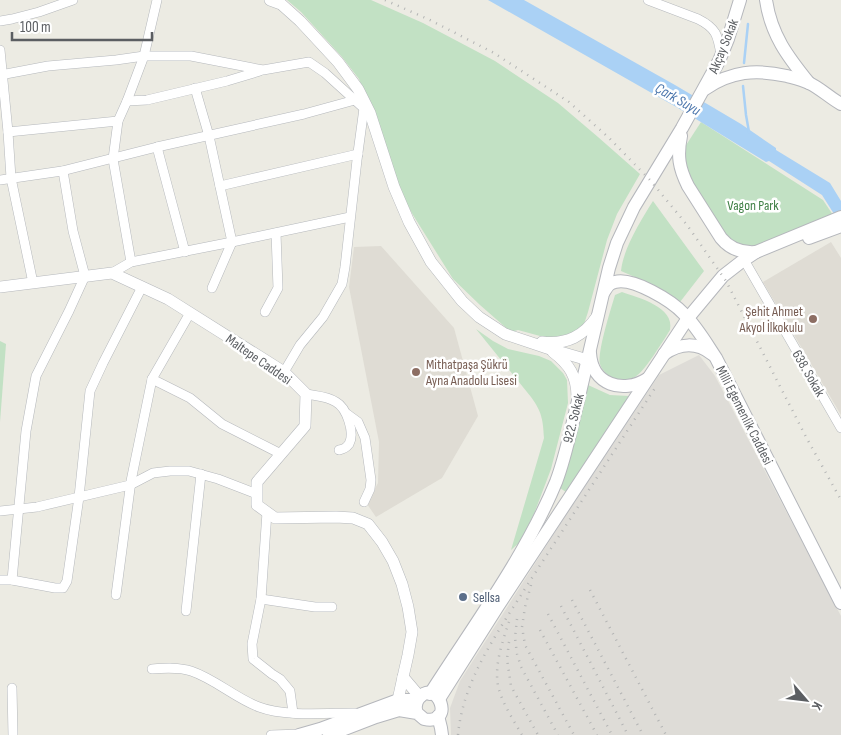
<svg xmlns="http://www.w3.org/2000/svg" width="841" height="735" font-family="'Sofia Sans Condensed',sans-serif">
<rect width="100%" height="100%" fill="#ecebe3"/>
<path fill="#dedcd7" d="M699 355 715 376 841 616V735H451L450 708 460 681 566 515 659 375Z"/>
<g fill="#dfdcd4">
<path d="M831 242 841 258V415L763 282Z"/>
<path d="M381 246 454 328 478 416 442 478 376 517 367 504 378 483 379 442 349 287 354 247Z"/>
</g>
<g fill="#c2e1c4">
<path d="M287 0H371L423 23 495 61 558 103 598 137 640 174 617 214 607 240 588 312 584 324 572 334 551 339 518 330 511 332 480 305 453 279 413 215 399 190 359 79 342 57 301 12Z"/>
<path d="M701 122 823 200 833 215 743 256 723 240 679 156Z"/>
<path d="M653 201 704 271 680 302 651 284 621 271C623 249 641 220 653 201Z"/>
<path d="M622 292C639 298 675 307 670 330 663 341 645 371 635 377 629 380 619 381 612 378 608 376 601 369 600 364 597 352 611 309 615 295Z"/>
<path d="M476 329 493 341 508 349 539 356 551 361 563 373 567 380 568 403 551 469 534 514 520 542 511 550 544 438C543 420 542 412 531 397Z"/>
<path d="M0 341 6 344 0 422Z"/>
<path d="M588 385 610 395 629 396 566 492 560 488Z"/>
</g>
<path fill="#aad1f5" d="M488 0H524L675 85 741 124 776 148V150L830 183 841 201V225L822 195 769 161 766 162 678 108Z"/>
<g fill="none" stroke-linecap="round" stroke-linejoin="round">
<g stroke="#aad1f5" stroke-width="2.5">
<path d="M744 63 748 24"/>
<path d="M743 86 746 115 749 132"/>
</g>
<defs>
<g id="minor">
<path d="M648 0 698 19C716 28 718 35 721 55"/>
<path d="M0 21 12 19 39 12 73 0"/>
<path d="M0 50 8 132 11 178 33 283"/>
<path d="M0 75 48 66 116 60 144 56H191L263 70 309 62 325 73 368 112"/>
<path d="M195 88 209 136 232 242 212 288"/>
<path d="M127 101 147 100 227 81 260 71"/>
<path d="M8 132 118 121"/>
<path d="M157 147 185 252"/>
<path d="M0 180 62 171 157 147 304 114 355 100"/>
<path d="M220 186 358 154"/>
<path d="M131 262 113 159 118 121 127 101 144 56 157 0"/>
<path d="M747 265 841 428"/>
<path d="M112 273 131 262 232 242 350 217"/>
<path d="M265 312 278 288 276 233"/>
<path d="M284 372 300 345 323 317 342 284 345 267 357 160 364 108"/>
<path d="M152 379 190 398 222 424 281 454"/>
<path d="M306 394C316 396 327 396 336 402 347 408 355 433 349 444 346 448 344 449 339 450"/>
<path d="M347 414 358 422 365 438 371 480 370 489 364 502"/>
<path d="M0 511 37 507 130 485 153 473 170 471H189L218 479 257 494"/>
<path d="M267 512 261 599 252 644 253 659 272 674 280 679 290 691 293 713"/>
<path d="M0 580H12L55 588H63L67 581 79 497 90 391 103 363 142 287"/>
<path d="M12 580 26 431 36 376 69 311 85 276 73 231 63 171"/>
<path d="M116 595 131 481 152 379 190 313"/>
<path d="M261 599 315 607H332"/>
<path d="M186 611 201 474"/>
<path d="M152 669C165 668 179 667 191 671 215 679 235 698 259 707 285 717 327 713 355 713"/>
<path d="M12 688 13 735"/>
<path d="M271 735 302 734"/>
</g>
<g id="tertiary">
<path d="M270 0 281 4 300 21 338 62 358 89 370 113 394 187 409 222 431 262 462 301 479 317 505 334 550 349 581 358 590 363 593 366"/>
<path d="M0 287 112 273 168 299 284 372 306 394 305 426 257 482V505L275 518 336 517 353 518 368 524 382 542 393 561 402 584 408 607 412 632 408 655 403 677 420 697"/>
<path d="M542 342C567 345 584 336 598 315"/>
<path d="M553 352C569 364 577 376 577 397"/>
<path d="M398 700 403 677"/>
</g>
<g id="secondary">
<path d="M766 0C771 35 788 57 809 83"/>
<path d="M705 89C731 71 756 69 787 76 794 78 802 80 809 83 820 88 830 98 841 104"/>
<path d="M681 136C677 156 679 168 688 186L721 238C730 249 743 253 756 252"/>
<path d="M809 238 841 226"/>
<path d="M604 292C607 287 609 283 615 282 633 277 672 301 684 314 697 327 706 343 716 358L841 603"/>
<path d="M590 353C592 385 623 394 647 379"/>
<path d="M664 354C680 343 697 342 712 354"/>
<path d="M430 694C474 625 525 557 556 482 566 456 571 428 578 401 588 357 599 312 609 268L617 243 634 207 682 128 719 61 728 39 740 0"/>
<path d="M439 699 498 606 688 318 723 276 741 262 756 252 841 217"/>
<path d="M438 716 441 728 442 735"/>
<path d="M299 735 320 729 398 700H417"/>
<path d="M329 735 376 717 399 710 417 713 424 719C456 726 438 677 419 698 415 703 415 708 417 713"/>
</g>
</defs>
<use href="#minor" stroke="#b5b8bc" stroke-width="10"/>
<use href="#tertiary" stroke="#b5b8bc" stroke-width="12"/>
<use href="#secondary" stroke="#b5b7bc" stroke-width="14"/>
<use href="#minor" stroke="#fff" stroke-width="9"/>
<use href="#tertiary" stroke="#fff" stroke-width="11"/>
<use href="#secondary" stroke="#fff" stroke-width="12"/>
<g stroke="#b3b4b4" stroke-width="2.5" stroke-dasharray="1 6" stroke-linecap="butt">
<path d="M385 0 430 20 494 53 569 102 608 137 650 180 687 225 726 281 806 437 841 500"/>
<path d="M531 585 525 607 522 627 525 645 574 735"/>
<path d="M590 590 666 735"/>
<path d="M572 600 643 735"/>
<path d="M561 606 628 735"/>
<path d="M548 614 612 735"/>
<path d="M517 619 515 638 517 654 521 667 558 735"/>
<path d="M509 622C502 643 493 668 499 690 504 706 514 721 522 735"/>
<path d="M540 630 597 735"/>
<path d="M509 642 507 659 511 686 538 735"/>
<path d="M458 735C462 691 484 654 507 617 521 595 535 573 550 550 585 496 620 442 655 388"/>
</g>
</g>
<g fill="#8d6e63" stroke="#fff" stroke-width="2">
<circle cx="813" cy="319" r="5"/>
<circle cx="416" cy="372" r="5"/>
</g>
<circle fill="#5c6f8a" stroke="#fff" stroke-width="2" cx="463" cy="597" r="5"/>
<g text-anchor="middle" stroke-width="5" stroke-linejoin="round" paint-order="stroke">
<g font-size="14" fill="#5b5e62" stroke="#fff">
<text transform="translate(723 46) rotate(-68)" y="5">Akçay Sokak</text>
<text transform="translate(259 359) rotate(35)" y="5">Maltepe Caddesi</text>
<text transform="translate(809 373) rotate(60)" y="5">638. Sokak</text>
<text transform="translate(745 415) rotate(63)" y="5">Milli Egemenlik Caddesi</text>
<text transform="translate(573 418) rotate(-76)" y="5">922. Sokak</text>
</g>
<g font-size="14" fill="#3e7f44" stroke="#fff">
<text x="753" y="210">Vagon Park</text>
</g>
<g font-size="14" fill="#785e54" stroke="#fff" text-anchor="end">
<text x="803" y="316">Şehit Ahmet<tspan x="803" dy="16">Akyol İlkokulu</tspan></text>
<text x="426" y="369" text-anchor="start">Mithatpaşa Şükrü<tspan x="426" dy="16">Ayna Anadolu Lisesi</tspan></text>
</g>
<g font-size="14" fill="#4e5e75" stroke="#fff" text-anchor="start">
<text x="473" y="602">Sellsa</text>
</g>
<g font-size="15" font-style="italic" fill="#4d77ad" stroke="#fff">
<text transform="translate(678 99) rotate(30)" y="5">Çark Suyu</text>
</g>
</g>
<g transform="translate(806 700) rotate(118)" stroke="#ffffff" stroke-width="4" paint-order="stroke">
<path d="M0-4L9 19L0 12L-9 19Z" fill="#5b5e62"/>
<text y="-8" font-size="14" font-weight="bold" text-anchor="middle" fill="#5b5e62">K</text>
</g>
<path d="M12 32v8h140v-8" fill="none" stroke="#5b5e62" stroke-width="2.5"/>
<text x="20" y="32" font-size="15" fill="#5b5e62" stroke="#ffffff" stroke-width="4" paint-order="stroke">100 m</text>
</svg>
